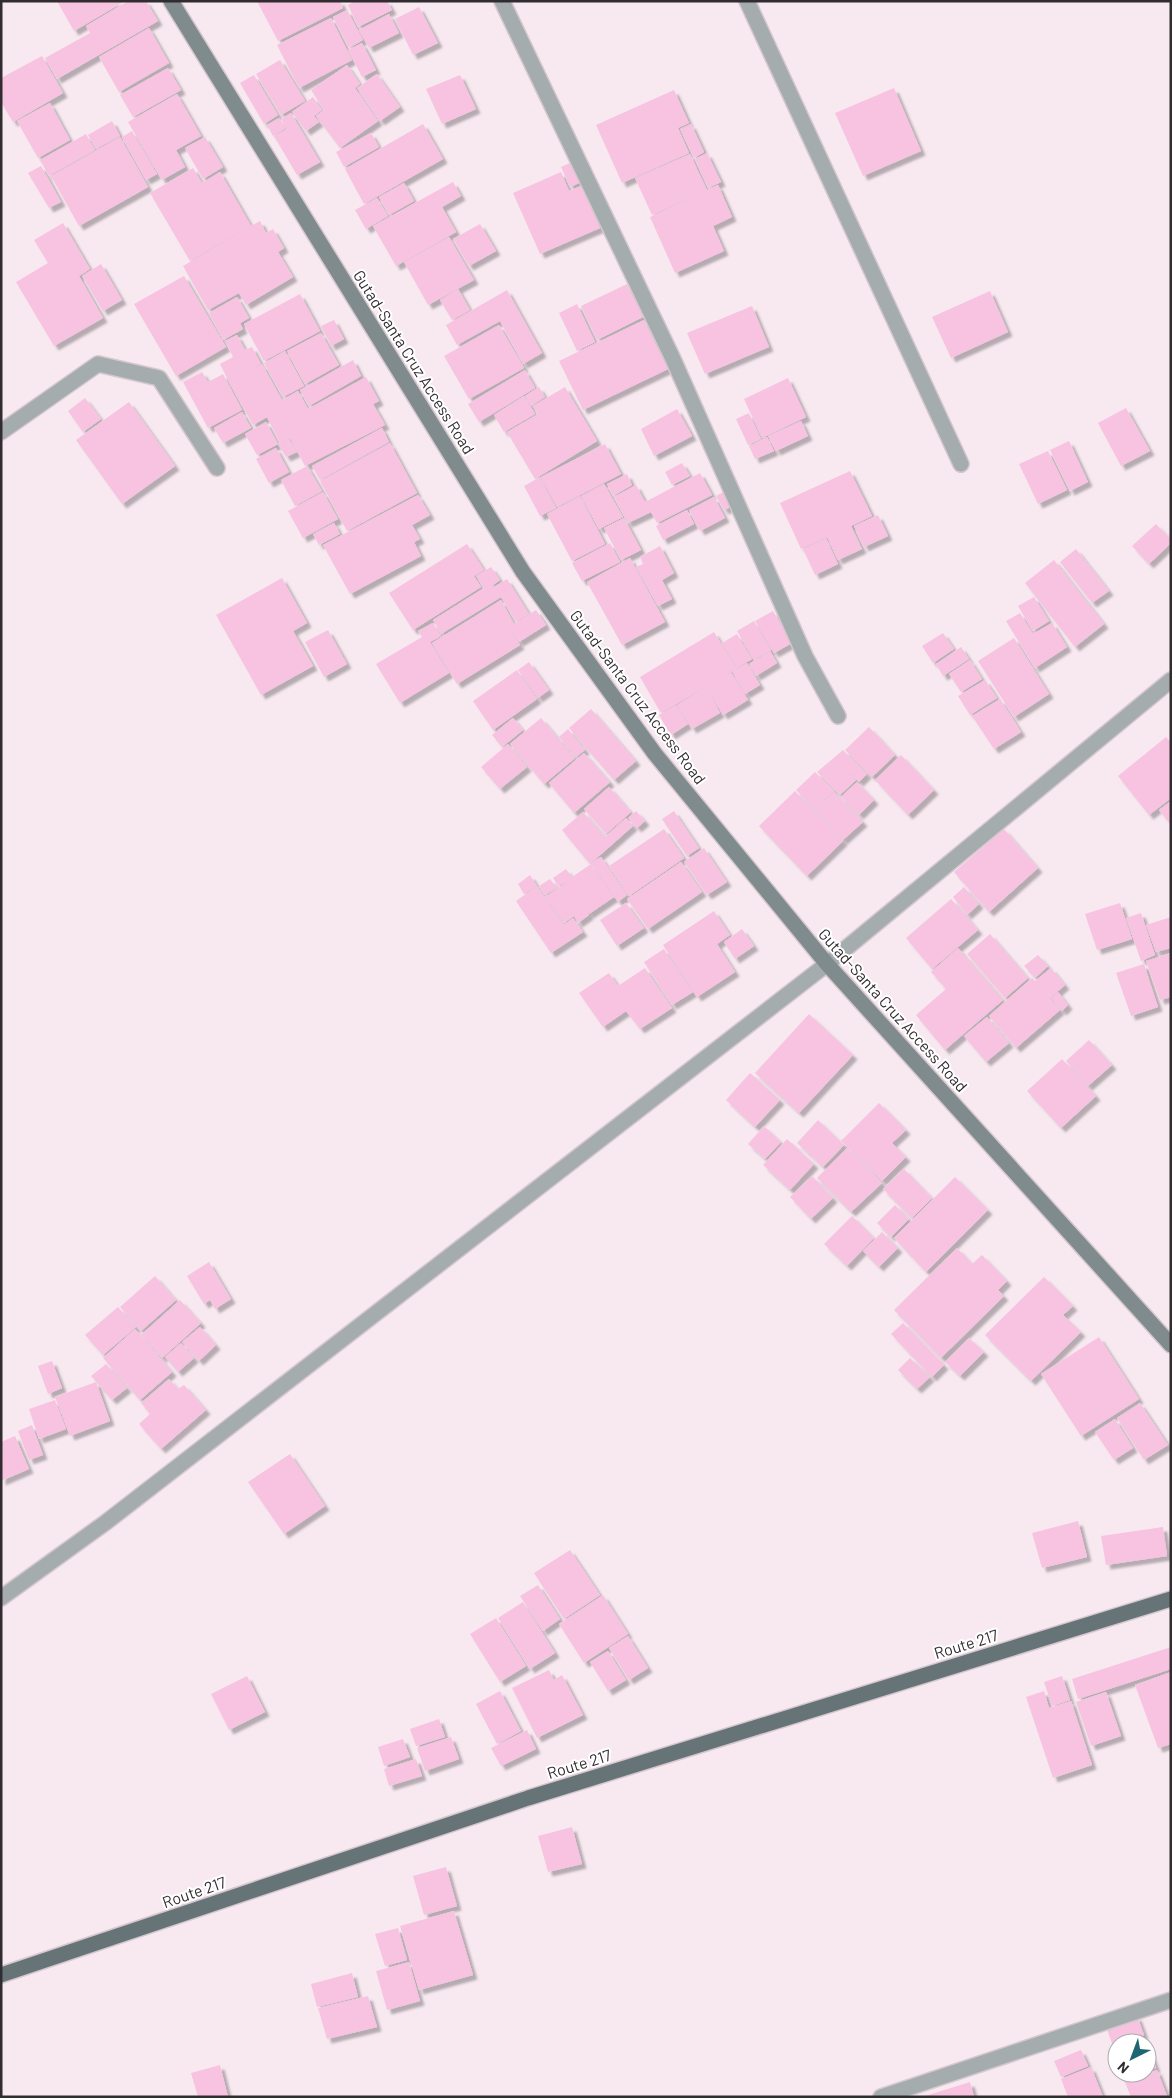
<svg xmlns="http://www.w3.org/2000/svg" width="1172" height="2098" font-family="Barlow,sans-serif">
<defs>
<filter id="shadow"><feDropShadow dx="4.5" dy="4.5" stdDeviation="1" flood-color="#0004"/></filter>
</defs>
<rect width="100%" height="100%" fill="#f8e9f1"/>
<g fill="#f7c3e1" filter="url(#shadow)">
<path d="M57 1H125L74 31Z"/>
<path d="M128 1H146L158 21 57 79 45 58 90 33 86 26Z"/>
<path d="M257 1H340L343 8 278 41Z"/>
<path d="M355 1H387L392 10 358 27 348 5Z"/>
<path d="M419 7 438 43 413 55 395 19Z"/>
<path d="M347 10 363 40 349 48 333 17Z"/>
<path d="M389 14 399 33 369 48 359 30Z"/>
<path d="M331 18 352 60 299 88 277 45Z"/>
<path d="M149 28 169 63 119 92 99 57Z"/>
<path d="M362 43 376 70 362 77 348 50Z"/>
<path d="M42 56 63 93 13 122 1 102V78Z"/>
<path d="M280 60 305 101 281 115 256 74Z"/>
<path d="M347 65 360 84 355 88 378 121 340 148 316 116 324 110 311 90Z"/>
<path d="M168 68 181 90 133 117 120 95Z"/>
<path d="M377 74 400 107 380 121 357 88Z"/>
<path d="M254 75 278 115 264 124 240 83Z"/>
<path d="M460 75 476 109 442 124 426 89Z"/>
<path d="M894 88 921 151 863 176 835 113Z"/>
<path d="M674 90 689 123 678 128 689 153 622 183 596 125Z"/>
<path d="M177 94 201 136 176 150 185 167 162 180 128 122Z"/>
<path d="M313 97 322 110 314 116 319 122 306 131 292 112Z"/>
<path d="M50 103 70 140 38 158 17 121Z"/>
<path d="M291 113 320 162 297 175 274 136 287 129 281 119Z"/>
<path d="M279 118 286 128 273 136 267 125Z"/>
<path d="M112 121 120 136 96 149 88 135Z"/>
<path d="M423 124 443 159 364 204 345 169Z"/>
<path d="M691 124 704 152 694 158 680 129Z"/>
<path d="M132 131 157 174 146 180 122 137Z"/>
<path d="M371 133 379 147 344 167 336 152Z"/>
<path d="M86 134 95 150 49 176 40 160Z"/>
<path d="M120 137 148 187 79 226 51 176Z"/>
<path d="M205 137 223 167 203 179 185 148Z"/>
<path d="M707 153 721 182 708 188 695 159Z"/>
<path d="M690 154 707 190 718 185 732 217 713 226 724 251 675 273 650 217 697 195 652 215 635 178Z"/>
<path d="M572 162 581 182 570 187 561 167Z"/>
<path d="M41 166 61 202 49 208 28 173Z"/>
<path d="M193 168 202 183 220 172 251 226 260 221 266 233 273 229 284 248 278 252 293 277 246 305 239 293 208 310 183 266 249 227 190 261 150 193Z"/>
<path d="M561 172 569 191 581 186 600 228 540 254 513 193Z"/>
<path d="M453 182 461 196 442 207 456 232 396 266 373 226Z"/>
<path d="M404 183 414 201 389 215 379 197Z"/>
<path d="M377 198 388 216 366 229 355 210Z"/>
<path d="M63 223 90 269 79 276 103 318 54 346 16 282 48 263 34 240Z"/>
<path d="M480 224 496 251 469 266 453 239Z"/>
<path d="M449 237 474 280 428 305 404 262Z"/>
<path d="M101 264 122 300 103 311 82 276Z"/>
<path d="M184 276 226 347 176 376 134 304Z"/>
<path d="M627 284 643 317 597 340 581 306Z"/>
<path d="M458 289 470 310 452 320 440 300Z"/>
<path d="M507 290 542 353 523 364 500 321 457 345 446 325Z"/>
<path d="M990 291 1008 332 951 358 932 317Z"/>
<path d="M300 294 320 331 264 361 244 324Z"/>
<path d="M237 297 249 318 240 323 243 329 223 340 209 313Z"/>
<path d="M577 304 595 342 577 351 559 313Z"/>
<path d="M752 306 769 347 705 374 687 333Z"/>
<path d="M334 320 344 339 331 346 321 326Z"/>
<path d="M644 320 668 369 583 410 559 361Z"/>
<path d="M499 325 524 368 469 399 444 356Z"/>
<path d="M321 333 339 365 305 384 287 351Z"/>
<path d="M237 335 245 350 252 347 261 364 235 379 262 364 282 400 298 391 308 409 366 377 379 401 373 404 385 425 305 466 290 438 280 443 267 417 253 425 229 382 220 364 233 357 225 341Z"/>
<path d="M285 351 304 386 283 397 264 363Z"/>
<path d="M353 360 361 376 309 406 300 390Z"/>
<path d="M525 370 535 388 479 422 468 404Z"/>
<path d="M202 372 208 382 223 374 242 410 208 428 183 382Z"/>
<path d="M788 378 806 417 762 438 744 399Z"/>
<path d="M539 387 545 397 531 406 525 396Z"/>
<path d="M565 387 597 441 535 479 507 432 538 414 533 406Z"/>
<path d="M524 396 535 414 504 432 494 415Z"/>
<path d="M85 398 101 419 83 432 68 411Z"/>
<path d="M129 402 175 466 122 504 76 440Z"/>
<path d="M1126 408 1150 451 1121 466 1098 423Z"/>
<path d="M677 409 692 436 654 456 641 429Z"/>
<path d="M242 412 251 428 223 443 214 428Z"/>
<path d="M749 413 761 439 748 445 736 419Z"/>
<path d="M801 421 808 436 776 451 768 436Z"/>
<path d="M266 422 278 444 257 455 245 434Z"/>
<path d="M382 428 389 442 320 480 312 466Z"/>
<path d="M767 437 774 451 755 459 749 446Z"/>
<path d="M289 439 297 452 286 457 278 444Z"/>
<path d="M1069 441 1088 482 1070 491 1050 450Z"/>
<path d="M390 443 417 493 347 531 320 481Z"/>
<path d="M605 444 621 474 557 507 541 477Z"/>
<path d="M276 448 289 472 269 483 256 459Z"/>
<path d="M1048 451 1067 490 1038 504 1019 464Z"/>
<path d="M682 463 690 476 672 485 665 472Z"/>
<path d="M307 466 322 491 295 506 281 480Z"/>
<path d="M850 471 872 516 851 526 862 549 838 560 827 537 801 549 780 503Z"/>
<path d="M700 473 712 495 657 523 651 512 628 523 614 497 636 485 645 502Z"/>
<path d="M627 474 632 485 613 496 607 484Z"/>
<path d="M540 477 556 508 540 516 524 486Z"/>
<path d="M604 484 623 517 599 529 581 496Z"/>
<path d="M729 489 737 504 724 510 716 496Z"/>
<path d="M323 492 338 519 303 538 288 511Z"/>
<path d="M418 495 430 515 412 525 420 539 414 542 421 556 350 594 323 545Z"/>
<path d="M580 496 605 544 572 561 547 514Z"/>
<path d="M714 497 725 518 700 531 689 510Z"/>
<path d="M687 510 694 524 663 540 656 526Z"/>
<path d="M878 515 888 536 864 547 854 526Z"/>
<path d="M624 518 641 550 621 560 604 528Z"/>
<path d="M334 523 340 534 319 545 313 534Z"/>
<path d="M1156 524 1171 540V543L1149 564 1132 546Z"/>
<path d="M826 538 838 564 815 575 803 549Z"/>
<path d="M610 543 620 562 582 581 572 563Z"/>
<path d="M467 544 484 570 474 576 481 587 413 630 389 593Z"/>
<path d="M660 546 674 573 662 580 672 599 658 606 636 567 643 564 640 557Z"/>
<path d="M1076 549 1109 591 1092 603 1060 562Z"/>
<path d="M630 558 665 622 622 645 587 582Z"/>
<path d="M1054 560 1104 624 1075 647 1025 583Z"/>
<path d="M491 567 500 580 493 585 494 587 507 579 529 614 516 622 501 597 441 634 433 620 484 588 476 576Z"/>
<path d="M282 578 307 623 293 631 313 666 261 695 216 615Z"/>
<path d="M1034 597 1049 621 1033 631 1018 606Z"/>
<path d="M501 600 514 624 536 610 546 625 519 642 508 627 520 645 457 684 432 643Z"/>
<path d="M773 611 792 643 774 653 755 621Z"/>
<path d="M1020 613 1033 634 1052 623 1067 647 1035 668 1006 621Z"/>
<path d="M754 621 771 650 754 660 737 631Z"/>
<path d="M433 623 441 636 430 642 449 673 400 703 376 664 422 637 418 631Z"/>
<path d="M328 630 347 664 324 677 305 642Z"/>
<path d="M714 632 737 669 747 663 760 685 745 694 732 671 716 680 731 672 748 700 723 715 709 691 720 713 692 729 677 705 707 686 661 713 640 677Z"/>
<path d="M943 633 954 649 933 663 922 646Z"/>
<path d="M737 634 752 659 737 668 722 643Z"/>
<path d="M1014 638 1049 694 1014 717 978 661Z"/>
<path d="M961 647 969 659 943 676 936 664Z"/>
<path d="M770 651 777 663 756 676 749 664Z"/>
<path d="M970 660 982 679 961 692 949 674Z"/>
<path d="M529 662 549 690 538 698 518 670Z"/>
<path d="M517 670 537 699 493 730 473 701Z"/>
<path d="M985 680 997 698 970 715 958 696Z"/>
<path d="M1000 699 1021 732 994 749 972 716Z"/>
<path d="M676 705 688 724 671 735 659 715Z"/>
<path d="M591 709 636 761 614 780 569 728Z"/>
<path d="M513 718 523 730 502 747 492 735Z"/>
<path d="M541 718 575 758 544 784 510 744Z"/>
<path d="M869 727 895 755 872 777 845 750Z"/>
<path d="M568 729 585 750 576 757 559 737Z"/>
<path d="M1166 737 1171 742V798L1149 815 1118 776Z"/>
<path d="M508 744 527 767 500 789 481 767Z"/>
<path d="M843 750 867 774 859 782 843 766 856 780 840 795 817 772Z"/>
<path d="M584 753 610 782 574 813 549 783Z"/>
<path d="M901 755 934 790 908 815 875 780Z"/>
<path d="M815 772 834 791 817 807 834 792 863 822 843 840 796 790Z"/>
<path d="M857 782 874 800 859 815 841 797Z"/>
<path d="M609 787 631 812 606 834 584 809Z"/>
<path d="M795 791 843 841 807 876 759 826Z"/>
<path d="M1171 801V825L1159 810Z"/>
<path d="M636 811 645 821 637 828 628 818Z"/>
<path d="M674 811 699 848 687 856 662 819Z"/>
<path d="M583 812 605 837 626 818 633 826 590 864 562 830Z"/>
<path d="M664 829 684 858 629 896 609 866Z"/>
<path d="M1004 829 1038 868 989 912 954 872Z"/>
<path d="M704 848 727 882 707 895 684 862Z"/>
<path d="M601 857 627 895 618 902 591 863Z"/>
<path d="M681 862 702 892 648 929 627 899Z"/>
<path d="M591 864 614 897 589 914 583 904 589 915 578 923 574 916 564 923 545 897 567 882 558 886 553 878 566 869 572 877Z"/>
<path d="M530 875 537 886 524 894 518 884Z"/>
<path d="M550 879 557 888 545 895 539 886Z"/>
<path d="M537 886 564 925 573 918 583 932 551 953 516 901Z"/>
<path d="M964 887 979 904 967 915 953 897Z"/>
<path d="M951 899 978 930 932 969 906 938Z"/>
<path d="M626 903 644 928 617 946 600 920Z"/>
<path d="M1120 903 1132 939 1097 950 1085 914Z"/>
<path d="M714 911 730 935 717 944 735 972 697 997 663 945Z"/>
<path d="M1141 913 1155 955 1141 961 1126 918Z"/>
<path d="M1171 917V948L1156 952 1146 925Z"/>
<path d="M742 929 754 946 735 959 724 942Z"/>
<path d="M990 934 1028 978 1005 998 967 954Z"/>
<path d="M958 948 1003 1000 945 1050 916 1015 946 989 931 972Z"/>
<path d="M664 949 693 992 672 1005 644 962Z"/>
<path d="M1171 953V997L1160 1000 1146 961Z"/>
<path d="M1038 955 1048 966 1035 978 1024 966Z"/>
<path d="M1144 964 1158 1007 1131 1016 1116 973Z"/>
<path d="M645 968 672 1008 640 1029 626 1011 603 1027 579 993 609 973 618 986Z"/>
<path d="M1051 968 1065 985 1050 998 1060 1010 1016 1048 989 1016 1032 978 1035 981Z"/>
<path d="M1058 992 1068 1005 1062 1011 1051 998Z"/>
<path d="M809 1014 853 1055 799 1113 755 1073Z"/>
<path d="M987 1017 1009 1043 986 1062 964 1036Z"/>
<path d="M1089 1040 1112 1065 1088 1086 1066 1061Z"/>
<path d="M1062 1059 1096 1096 1061 1128 1027 1091Z"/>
<path d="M750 1073 780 1100 755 1127 726 1100Z"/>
<path d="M879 1103 906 1130 892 1143 906 1157 882 1181 841 1141Z"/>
<path d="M818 1120 844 1145 823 1167 797 1143Z"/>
<path d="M764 1126 781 1142 765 1159 748 1144Z"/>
<path d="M787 1139 814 1164 790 1190 763 1165Z"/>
<path d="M847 1148 882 1183 851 1212 817 1178Z"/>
<path d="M904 1169 932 1198 912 1218 883 1189Z"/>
<path d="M812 1176 833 1198 811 1219 790 1197Z"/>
<path d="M955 1177 988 1210 926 1272 894 1238Z"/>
<path d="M895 1205 909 1219 891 1237 877 1223Z"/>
<path d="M852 1216 874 1238 847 1266 824 1244Z"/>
<path d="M882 1232 898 1248 879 1267 863 1251Z"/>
<path d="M957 1248 972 1264 982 1255 1007 1281 998 1290 1004 1296 941 1358 894 1310Z"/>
<path d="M209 1262 231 1299 215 1309 210 1300 204 1304 187 1276Z"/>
<path d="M155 1276 176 1300 141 1331 120 1307Z"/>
<path d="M1044 1277 1073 1306 1063 1315 1081 1332 1031 1381 985 1335Z"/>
<path d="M180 1300 201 1323 162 1358 141 1335Z"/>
<path d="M118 1307 136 1327 103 1355 85 1335Z"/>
<path d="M903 1323 944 1365 932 1377 891 1334Z"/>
<path d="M200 1327 216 1345 199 1361 182 1342Z"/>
<path d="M135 1329 172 1372 140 1400 103 1358Z"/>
<path d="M1099 1337 1139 1399 1081 1436 1041 1374Z"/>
<path d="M969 1338 984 1352 960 1376 945 1362Z"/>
<path d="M181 1343 194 1358 178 1372 165 1357Z"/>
<path d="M910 1358 930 1377 917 1389 898 1370Z"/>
<path d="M52 1361 62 1388 48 1394 38 1366Z"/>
<path d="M106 1364 127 1388 112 1400 91 1376Z"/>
<path d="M169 1379 178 1389 184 1385 206 1410 161 1449 139 1424 150 1414 141 1403Z"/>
<path d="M96 1382 110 1421 70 1436 55 1397Z"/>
<path d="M55 1400 66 1429 39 1439 29 1409Z"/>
<path d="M1140 1403 1168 1445 1144 1460 1117 1418Z"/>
<path d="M1115 1419 1133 1448 1114 1460 1095 1432Z"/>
<path d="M32 1425 43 1455 29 1460 18 1431Z"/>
<path d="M15 1436 29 1469 1 1481V1442Z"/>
<path d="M290 1454 325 1506 284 1534 248 1482Z"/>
<path d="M1078 1521 1087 1557 1042 1568 1032 1533Z"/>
<path d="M1163 1527 1167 1556 1106 1565 1101 1536Z"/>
<path d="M570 1550 600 1595 564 1619 534 1573Z"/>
<path d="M538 1585 560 1619 543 1631 520 1596Z"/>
<path d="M603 1595 628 1634 584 1663 559 1624Z"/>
<path d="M523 1602 555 1653 530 1669 498 1618Z"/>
<path d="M496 1618 526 1666 500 1682 470 1634Z"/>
<path d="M628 1636 648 1668 629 1680 609 1648Z"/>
<path d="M1171 1647V1669L1078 1699 1072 1679Z"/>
<path d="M608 1651 626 1680 608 1691 590 1662Z"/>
<path d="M549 1670 554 1680 562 1675 583 1715 537 1738 512 1688Z"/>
<path d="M1171 1672V1744L1158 1748 1135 1685Z"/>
<path d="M247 1676 265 1712 229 1730 211 1694Z"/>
<path d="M1062 1676 1070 1700 1052 1706 1044 1682Z"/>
<path d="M500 1691 521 1731 497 1744 476 1704Z"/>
<path d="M1044 1691 1049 1708 1071 1701 1092 1765 1053 1778 1026 1697Z"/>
<path d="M1106 1692 1121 1736 1091 1746 1076 1702Z"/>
<path d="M439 1719 445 1737 416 1746 410 1729Z"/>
<path d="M527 1730 536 1749 501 1766 491 1748Z"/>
<path d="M451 1737 459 1759 425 1771 417 1748Z"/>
<path d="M403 1739 410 1757 384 1766 378 1747Z"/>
<path d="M416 1759 422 1776 389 1786 384 1769Z"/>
<path d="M572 1827 582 1864 548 1872 538 1836Z"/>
<path d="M446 1867 457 1906 424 1915 413 1876Z"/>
<path d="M454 1911 473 1975 419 1990 400 1926Z"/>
<path d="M398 1928 407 1960 385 1966 375 1934Z"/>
<path d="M409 1962 420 2001 387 2010 376 1971Z"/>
<path d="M352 1973 358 1997 317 2007 311 1984Z"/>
<path d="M368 1996 377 2027 327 2039 318 2008Z"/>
<path d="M1137 2016 1144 2035 1113 2046 1106 2027Z"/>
<path d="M1147 2044 1156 2068 1147 2071Z"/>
<path d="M1081 2050 1088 2066 1061 2077 1054 2061Z"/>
<path d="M220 2065 228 2097H198L191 2073Z"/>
<path d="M1091 2067 1103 2097H1068L1061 2079Z"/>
<path d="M1157 2070 1167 2096 1131 2097 1125 2082Z"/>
<path d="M1120 2073H1141L1123 2080Z"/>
<path d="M970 2082 974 2097H925V2096Z"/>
</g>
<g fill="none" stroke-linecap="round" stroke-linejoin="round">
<defs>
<g id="street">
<path d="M502 1 673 359 805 656 838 716"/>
<path d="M747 1 961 464"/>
<path d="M1 432 98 364 159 378 217 468"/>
<path d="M1 1598 105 1523 827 964 1171 680"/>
<path d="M881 2097 1171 2000"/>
</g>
<path id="secondary" d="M171 1 523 572 655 754 827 964 1171 1345"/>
<path id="primary" d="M1 1975 528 1798 1171 1599"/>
</defs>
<use href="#street" stroke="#d4c7ce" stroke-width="18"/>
<use href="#secondary" stroke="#d4c7ce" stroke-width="18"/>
<use href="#primary" stroke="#d4c7ce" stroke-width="18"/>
<use href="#street" stroke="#a4acad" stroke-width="15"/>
<use href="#secondary" stroke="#808b8e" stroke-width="15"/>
<use href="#primary" stroke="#677477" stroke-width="15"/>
</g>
<g text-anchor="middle" stroke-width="4" stroke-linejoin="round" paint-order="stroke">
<g font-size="16" fill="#312c2f" stroke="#fff">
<text transform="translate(414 362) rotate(58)" y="6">Gutad-Santa Cruz Access Road</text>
<text transform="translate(638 697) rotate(53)" y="6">Gutad-Santa Cruz Access Road</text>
<text transform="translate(893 1010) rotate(48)" y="6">Gutad-Santa Cruz Access Road</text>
<text transform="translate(966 1644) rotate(-17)" y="6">Route 217</text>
<text transform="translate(579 1764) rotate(-17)" y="6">Route 217</text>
<text transform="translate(194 1892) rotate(-19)" y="6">Route 217</text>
</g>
</g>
<rect width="1172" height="2098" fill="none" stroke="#312c2f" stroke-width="5"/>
<g transform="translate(1132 2058) rotate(222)"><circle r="24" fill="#ffffff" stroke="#adabac"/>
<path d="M0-4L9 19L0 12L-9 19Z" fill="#1d6673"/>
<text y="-8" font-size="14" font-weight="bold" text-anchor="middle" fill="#312c2f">N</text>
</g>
</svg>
